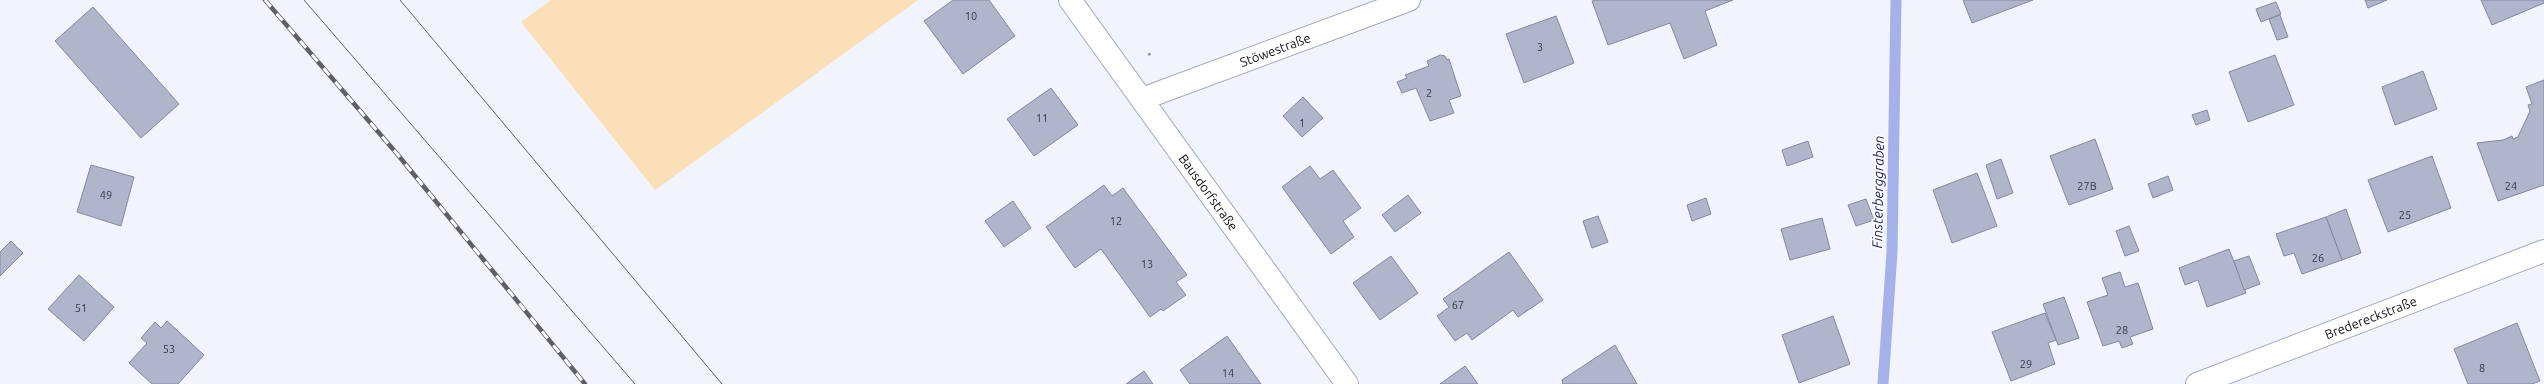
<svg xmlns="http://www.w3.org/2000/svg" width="2544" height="384" font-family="Ubuntu,sans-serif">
<rect width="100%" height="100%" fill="#f1f3fd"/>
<path fill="#fbdfb9" d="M551 0H918L655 190 521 22Z"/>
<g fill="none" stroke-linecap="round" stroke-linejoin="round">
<path stroke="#a6b1ea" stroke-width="11" d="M1883 384 1892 252 1896 0"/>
</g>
<g fill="#b0b5cc" stroke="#84899f">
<path d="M953 0H989L1015 36 963 74 924 21Z"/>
<path d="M1596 0H1733L1705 11 1717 45 1684 59 1670 23 1608 45 1592 1Z"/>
<path d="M1963 0H2033L1972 23Z"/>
<path d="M2365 0H2387L2368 8Z"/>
<path d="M2481 0H2544V3L2492 25Z"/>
<path d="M2276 2 2281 14 2261 22 2256 9Z"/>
<path d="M93 7 179 104 141 138 55 41Z"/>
<path d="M2280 15 2288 37 2277 40 2269 19Z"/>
<path d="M1556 16 1574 63 1524 83 1506 34Z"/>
<path d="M1440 55 1445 56 1447 60 1449 59 1461 96 1449 100 1454 113 1430 121 1416 88 1402 93 1397 82 1407 78 1405 75 1429 66 1427 61Z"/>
<path d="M2275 55 2294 105 2248 122 2229 72Z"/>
<path d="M2423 71 2437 109 2395 125 2382 87Z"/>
<path d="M2544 80V185L2498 201 2477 143 2503 140 2512 136 2513 139 2518 137 2530 111 2528 105 2532 104 2526 87Z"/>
<path d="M1051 88 1078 125 1034 156 1007 119Z"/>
<path d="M1303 97 1323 118 1302 137 1283 116Z"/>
<path d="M2207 110 2210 120 2196 125 2192 115Z"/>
<path d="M2095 139 2113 189 2069 205 2050 156Z"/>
<path d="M1808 141 1813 157 1787 166 1782 150Z"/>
<path d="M2432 156 2451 208 2388 232 2368 180Z"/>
<path d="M2001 159 2013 193 1997 199 1986 165Z"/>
<path d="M91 165 134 177 121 226 77 212Z"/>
<path d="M1310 166 1320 179 1333 170 1361 208 1343 221 1354 237 1331 254 1282 187Z"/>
<path d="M1977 173 1997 226 1952 243 1933 190Z"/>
<path d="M2168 176 2173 190 2153 198 2148 184Z"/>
<path d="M1104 185 1112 196 1123 188 1187 275 1176 282 1186 295 1163 311 1161 309 1150 317 1101 249 1075 268 1046 227Z"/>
<path d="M1408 195 1421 213 1395 232 1382 215Z"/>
<path d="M1706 198 1711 214 1692 221 1687 205Z"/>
<path d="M1866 199 1874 220 1856 226 1848 205Z"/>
<path d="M1013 201 1031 228 1004 247 985 221Z"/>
<path d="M2346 209 2361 253 2342 260 2326 217Z"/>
<path d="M1598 216 1608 242 1592 248 1583 221Z"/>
<path d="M2326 217 2342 260 2302 274 2294 253 2284 256 2276 234Z"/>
<path d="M1822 218 1830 249 1790 260 1781 229Z"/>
<path d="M2129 226 2139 251 2125 256 2116 231Z"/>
<path d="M11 241 23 253 0 276V252Z"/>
<path d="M2229 249 2246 293 2207 307 2198 280 2185 285 2179 268Z"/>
<path d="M1509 252 1543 300 1518 317 1513 310 1472 340 1467 333 1455 341 1437 316 1449 307 1443 299Z"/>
<path d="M1391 256 1418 293 1380 320 1353 283Z"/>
<path d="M2249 256 2260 284 2244 290 2234 261Z"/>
<path d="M2120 272 2125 287 2138 283 2153 329 2130 337 2133 344 2122 348 2119 341 2103 346 2087 302 2108 295 2102 278Z"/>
<path d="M79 275 114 307 84 341 48 309Z"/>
<path d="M2064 297 2079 338 2058 345 2043 304Z"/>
<path d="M2045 313 2056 340 2048 343 2055 364 2011 381 1992 332Z"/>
<path d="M1833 316 1850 364 1799 383 1782 335Z"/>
<path d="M167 321 204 355 178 384H152L129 363 147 343 141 338 155 322 161 328Z"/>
<path d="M2517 323 2540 381 2532 384H2468L2454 349Z"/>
<path d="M1227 336 1261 384H1190L1180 370Z"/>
<path d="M1615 345 1637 384H1563L1562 380Z"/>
<path d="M1465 366 1478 384H1440Z"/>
<path d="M1144 371 1153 384H1126Z"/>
</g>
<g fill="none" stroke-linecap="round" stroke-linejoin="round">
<defs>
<g id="street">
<path id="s1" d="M1142 99 1409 0"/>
<path id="s2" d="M2197 384 2544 251"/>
</g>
<g id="secondary">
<path id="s3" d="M1070 0 1347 384"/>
</g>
</defs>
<use href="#street" stroke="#a4a9c0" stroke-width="24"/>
<use href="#secondary" stroke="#a4a9c0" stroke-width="24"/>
<path stroke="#93959e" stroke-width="2.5" stroke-dasharray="3 3" stroke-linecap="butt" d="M1148 55 1153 52"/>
<use href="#street" stroke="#fff" stroke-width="22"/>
<use href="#secondary" stroke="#fff" stroke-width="22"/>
<g stroke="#5e6068" stroke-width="1">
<path d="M304 0 635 384"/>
<path d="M400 0 722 384"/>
</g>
<defs>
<path id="rail" d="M265 0 398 155 585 384"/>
</defs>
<use href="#rail" stroke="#5e6068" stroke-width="4.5"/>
<use href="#rail" stroke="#fff" stroke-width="3" stroke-dasharray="9" stroke-linecap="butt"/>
</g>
<g text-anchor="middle" stroke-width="3" stroke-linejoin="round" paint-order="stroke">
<g font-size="11" fill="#363844">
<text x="971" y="20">10</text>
<text x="1540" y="51">3</text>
<text x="1429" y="97">2</text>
<text x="1042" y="122">11</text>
<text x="1302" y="127">1</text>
<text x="2087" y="190">27B</text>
<text x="2511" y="190">24</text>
<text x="106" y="199">49</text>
<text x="2405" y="219">25</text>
<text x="1116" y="225">12</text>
<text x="2318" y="262">26</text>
<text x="1147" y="268">13</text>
<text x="1458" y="309">67</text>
<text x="81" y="312">51</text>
<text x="2122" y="334">28</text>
<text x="169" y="353">53</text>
<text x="2026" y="368">29</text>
<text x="2482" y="372">8</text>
<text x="1228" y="377">14</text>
</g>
<g font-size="13" fill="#0e0f17" stroke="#fff">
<text dy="5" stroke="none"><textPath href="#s1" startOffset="142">Stöwestraße</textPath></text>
<text dy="5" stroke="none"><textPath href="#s3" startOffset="237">Bausdorfstraße</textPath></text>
<text dy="5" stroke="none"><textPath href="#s2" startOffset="186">Bredereckstraße</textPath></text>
</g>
<g font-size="14" font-style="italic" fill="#212364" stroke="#fff">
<text transform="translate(1878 192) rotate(-89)" y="5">Finsterberggraben</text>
</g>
</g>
</svg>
